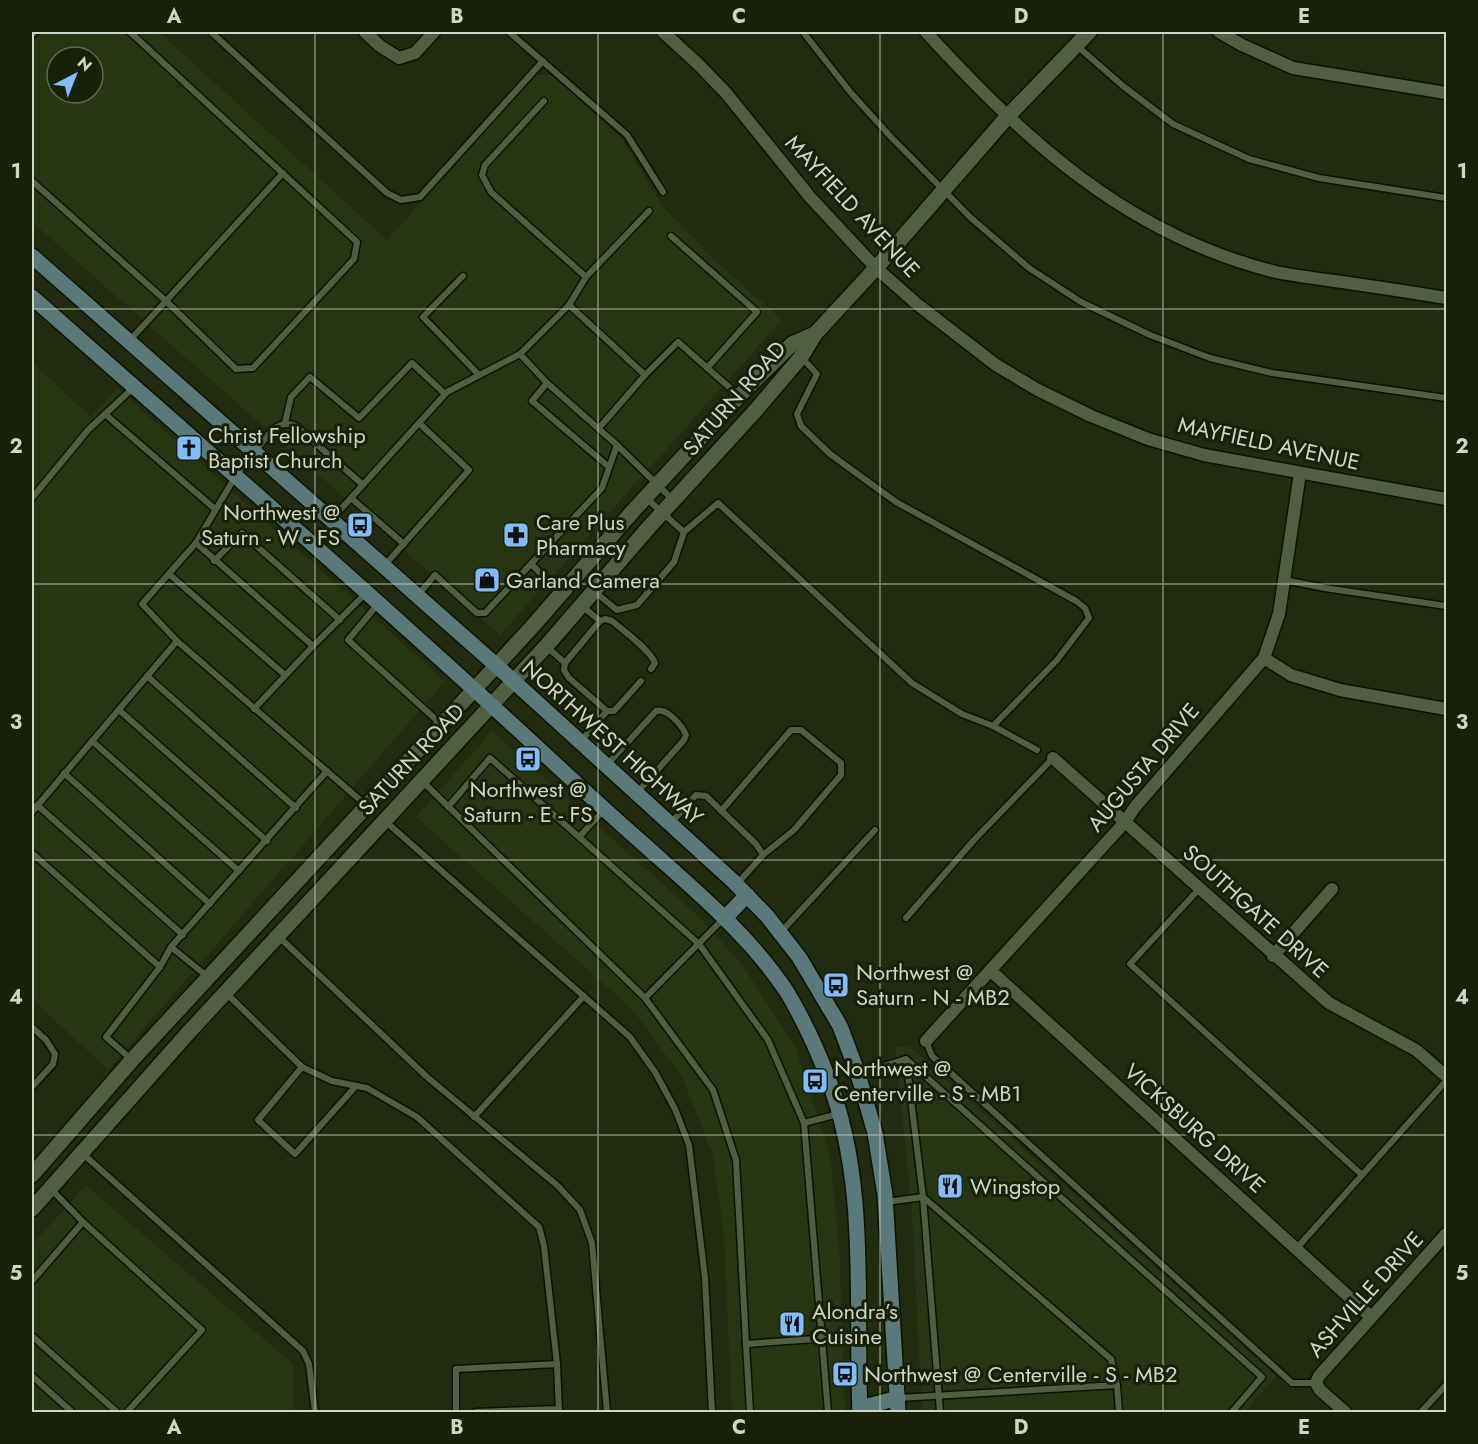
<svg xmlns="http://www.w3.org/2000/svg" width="1478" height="1444" font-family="Jost,sans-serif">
<rect width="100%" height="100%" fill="#202b10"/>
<g fill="#283513" fill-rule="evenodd">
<path d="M32 32H159L387 240 536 75H552L622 139 663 207 718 263 782 320 500 635 32 222ZM57 57H93V93H57Z"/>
<path d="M32 362 91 417 117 388 445 681 108 1070 32 999Z"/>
<path d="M492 731 698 916 741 963 795 1046 830 1154 839 1244 845 1412H732L724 1238 713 1155 682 1077 632 1009 416 817Z"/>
<path d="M909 1046 1276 1376 1245 1412H922L912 1212 895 1047Z"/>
<path d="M86 1185 293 1364 294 1412H32V1245Z"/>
</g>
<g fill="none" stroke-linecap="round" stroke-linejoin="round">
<defs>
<g id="service">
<path d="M130 32 357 242 354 259 253 368 236 369 166 301 283 173"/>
<path d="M211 32 387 193 401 200 420 197 543 61"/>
<path d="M509 32 627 135 663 192"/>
<path d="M803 32 851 93 890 136 971 218 1029 268 1081 302 1150 335 1210 358 1272 373 1446 398"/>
<path d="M32 35 35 32"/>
<path d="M1076 45 1123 86 1173 124 1249 159 1319 178 1446 198"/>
<path d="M544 101 485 165 482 175 491 192 586 277 649 211"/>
<path d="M32 181 166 301 130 340"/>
<path d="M671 236 757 312 707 368"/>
<path d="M463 276 423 317 479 375"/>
<path d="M569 305 586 277"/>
<path d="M520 354 569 305 645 375"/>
<path d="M802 358 817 374 797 414 801 426 830 454 896 502 1076 601 1085 608 1089 618 1057 660 993 726"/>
<path d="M547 383 532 401 609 467"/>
<path d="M105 414 215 509"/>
<path d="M285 423 291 397 310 377 359 418 412 363 445 394"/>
<path d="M599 428 645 375 678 342 738 395"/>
<path d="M363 485 296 426C286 422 281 424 272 430L235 477 196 543 142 604 177 641 367 806"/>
<path d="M32 498 88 430 133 388"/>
<path d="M351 498 404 544"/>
<path d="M646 498 684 532 718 503 912 683 962 714 993 726 1037 750"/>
<path d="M331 520 447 392 520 354 547 383 617 445 673 500"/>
<path d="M196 543 313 646"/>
<path d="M214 561 242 533 340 620"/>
<path d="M531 564 561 593"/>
<path d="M384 566 469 470 419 423"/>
<path d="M169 574 285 675"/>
<path d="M1284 580 1325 588 1446 606"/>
<path d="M595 592 617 610 637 605 674 562 684 532"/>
<path d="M418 595 435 575 477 613H485L602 488 617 445"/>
<path d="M378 604 348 640 442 725"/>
<path d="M582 606 600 621"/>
<path d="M547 647 565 663"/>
<path d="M147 676 296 808"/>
<path d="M254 709 313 646 366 593"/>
<path d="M119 710 267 841"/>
<path d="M607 711 569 678 564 670 565 663 600 621 605 619 612 621C624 631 650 650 655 663L651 669"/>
<path d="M92 741 239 871"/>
<path d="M580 742 607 711H614L641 681"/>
<path d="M606 766 656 711C667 708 682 725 686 735L684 740 636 794"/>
<path d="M64 773 210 904"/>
<path d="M422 781 645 998"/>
<path d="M37 805 183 935"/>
<path d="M448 807 490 758 579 837 604 810"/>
<path d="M721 811 791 730H801L841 763V775L794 830 763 855"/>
<path d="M32 812 177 641"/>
<path d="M385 821 630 1037 655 1072 675 1109 689 1145 705 1278 712 1412"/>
<path d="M670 824 696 795 706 796 756 844 763 855 737 884"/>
<path d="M579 837 699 944 768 1040 804 1123 828 1412"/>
<path d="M32 853 160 967 171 947 208 977"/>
<path d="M1199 889 1130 964 1362 1175"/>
<path d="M906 918 974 840 1053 758"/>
<path d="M723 919 645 998 713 1090 736 1160 746 1344 858 1336"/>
<path d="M780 933 875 830"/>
<path d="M278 936 427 1077 558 1186 580 1210 592 1243 607 1412"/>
<path d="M171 947 327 771"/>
<path d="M226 993 302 1067 332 1081 367 1088 417 1117 539 1227 544 1246 557 1364 559 1412"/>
<path d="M32 1027 46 1040 55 1054 53 1064 32 1087"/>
<path d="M926 1041 932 1056 1292 1383H1316"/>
<path d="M131 1059 106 1037 160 967"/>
<path d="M302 1067 258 1120 295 1154 356 1086"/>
<path d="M858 1074 906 1059"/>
<path d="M474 1117 584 996"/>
<path d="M804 1123 838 1114"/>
<path d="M82 1153 303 1351 309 1364 315 1412"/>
<path d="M50 1188 83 1222"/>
<path d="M886 1202 923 1197 1111 1359 1117 1385"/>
<path d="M1296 1249 1446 1081"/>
<path d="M32 1281 83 1222 202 1330 127 1412"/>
<path d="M32 1336 117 1412"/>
<path d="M746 1344 750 1412"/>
<path d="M32 1376 72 1412"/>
<path d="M899 1398 1117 1385 1119 1412"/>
<path d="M456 1412V1369L557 1364"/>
<path d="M476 1412 559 1409"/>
<path d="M940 1412 923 1197 906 1059 1262 1377 1232 1412"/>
<path d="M1421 1412 1446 1385"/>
</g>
<g id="minor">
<path d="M365 32 380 46 399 58 415 53 434 32"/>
<path d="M663 32 698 64 726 93 810 197 876 268 917 304 996 365 1038 390 1091 416 1148 439 1204 455 1446 499"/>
<path d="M926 32C1026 141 1127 235 1276 272 1295 276 1315 278 1334 281 1372 286 1409 292 1446 298"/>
<path d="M1219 32 1242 45 1293 68 1446 93"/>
<path d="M1264 658 1291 675 1340 690 1446 709"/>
<path d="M1053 758 1329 1003 1416 1050 1446 1076"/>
<path d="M1273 956 1332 889"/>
<path d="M991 971 1371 1317"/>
<path d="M926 1041 1125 822 1135 807 1264 658 1279 614 1300 473"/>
<path d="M1345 1412 1320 1390 1316 1383 1319 1376 1446 1234"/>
</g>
<g id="tertiary">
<path d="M32 1175 132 1060 531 628 633 511 739 396 792 344 815 334"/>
<path d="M32 1209 189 1032 548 644 650 526 756 410 801 357 815 334 876 268 1008 116 1089 32"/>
</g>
<g id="secondary">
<path d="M32 256 497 666 733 881 767 916 799 957 840 1026 858 1074 875 1133 885 1195 898 1412"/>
<path d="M32 297C197 442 363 587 525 736 563 771 600 806 639 840 691 887 748 933 787 992 803 1019 817 1049 828 1078 869 1185 855 1301 860 1412"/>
<path d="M725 918 747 895"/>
<path d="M860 1408 898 1398"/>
</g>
</defs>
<use href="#service" stroke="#0a1300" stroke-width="9"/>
<use href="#minor" stroke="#0a1300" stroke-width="15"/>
<use href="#tertiary" stroke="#0a1300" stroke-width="18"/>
<use href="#secondary" stroke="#0a1300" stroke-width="18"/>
<use href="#service" stroke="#515e41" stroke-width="6"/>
<use href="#minor" stroke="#515e41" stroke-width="12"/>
<use href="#tertiary" stroke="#515e41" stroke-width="15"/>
<use href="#secondary" stroke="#5b787a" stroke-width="15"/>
</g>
<path fill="none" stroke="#ced6c6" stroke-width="1.5" stroke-opacity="0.55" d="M315 32V1412M598 32V1412M880 32V1412M1163 32V1412M32 309H1446M32 584H1446M32 860H1446M32 1135H1446"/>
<defs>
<symbol id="church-square" viewBox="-11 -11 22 22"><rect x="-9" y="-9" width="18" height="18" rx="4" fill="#83bcfb" stroke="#172107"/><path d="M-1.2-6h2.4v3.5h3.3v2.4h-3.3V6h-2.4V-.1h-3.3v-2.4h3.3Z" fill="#111"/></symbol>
<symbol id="bus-square" viewBox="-11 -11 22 22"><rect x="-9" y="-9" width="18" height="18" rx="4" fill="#83bcfb" stroke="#172107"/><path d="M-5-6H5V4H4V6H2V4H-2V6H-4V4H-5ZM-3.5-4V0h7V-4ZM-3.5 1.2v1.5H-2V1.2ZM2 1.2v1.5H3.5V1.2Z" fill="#111"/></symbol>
<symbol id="pharmacy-square" viewBox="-11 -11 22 22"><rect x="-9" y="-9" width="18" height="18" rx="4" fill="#83bcfb" stroke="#172107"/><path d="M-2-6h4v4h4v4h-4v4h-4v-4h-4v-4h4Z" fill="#111"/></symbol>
<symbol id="shop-square" viewBox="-11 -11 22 22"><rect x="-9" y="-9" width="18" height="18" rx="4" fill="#83bcfb" stroke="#172107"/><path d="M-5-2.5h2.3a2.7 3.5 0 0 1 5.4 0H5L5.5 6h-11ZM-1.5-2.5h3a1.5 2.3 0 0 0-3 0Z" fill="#111"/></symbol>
<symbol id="restaurant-square" viewBox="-11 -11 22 22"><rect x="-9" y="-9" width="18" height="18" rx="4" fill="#83bcfb" stroke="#172107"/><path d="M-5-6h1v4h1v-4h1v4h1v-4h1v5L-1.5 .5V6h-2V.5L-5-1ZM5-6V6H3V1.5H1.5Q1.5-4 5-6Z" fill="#111"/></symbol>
</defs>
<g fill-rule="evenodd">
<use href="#church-square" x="174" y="433" width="30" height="30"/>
<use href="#bus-square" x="345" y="510" width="30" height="30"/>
<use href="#pharmacy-square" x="501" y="520" width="30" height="30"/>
<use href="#shop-square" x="472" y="565" width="30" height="30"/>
<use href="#bus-square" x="513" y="744" width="30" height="30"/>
<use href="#bus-square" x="821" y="970" width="30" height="30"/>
<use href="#bus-square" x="800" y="1066" width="30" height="30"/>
<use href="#restaurant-square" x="935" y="1171" width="30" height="30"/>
<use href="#restaurant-square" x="777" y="1309" width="30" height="30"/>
<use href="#bus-square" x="830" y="1359" width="30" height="30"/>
</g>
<g text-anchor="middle" stroke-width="6" stroke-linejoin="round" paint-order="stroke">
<g font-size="22" fill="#ced6c6" stroke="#172107">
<text transform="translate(853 206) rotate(47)" y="8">MAYFIELD AVENUE</text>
<text transform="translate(734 398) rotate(-49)" y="8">SATURN ROAD</text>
<text transform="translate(1269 443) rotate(12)" y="8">MAYFIELD AVENUE</text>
<text transform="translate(613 742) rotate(42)" y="8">NORTHWEST HIGHWAY</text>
<text transform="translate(411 759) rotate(-47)" y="8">SATURN ROAD</text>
<text transform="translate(1143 767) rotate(-50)" y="8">AUGUSTA DRIVE</text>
<text transform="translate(1256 911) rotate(42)" y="8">SOUTHGATE DRIVE</text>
<text transform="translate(1195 1128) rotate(42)" y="8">VICKSBURG DRIVE</text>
<text transform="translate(1365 1294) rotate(-48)" y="8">ASHVILLE DRIVE</text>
</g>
<g font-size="22" fill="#ced6c6" stroke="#172107" text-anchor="start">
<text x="208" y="443">Christ Fellowship<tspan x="208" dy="25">Baptist Church</tspan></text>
<text x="340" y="520" text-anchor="end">Northwest @<tspan x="340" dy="25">Saturn - W - FS</tspan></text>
<text x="536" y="530">Care Plus<tspan x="536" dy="25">Pharmacy</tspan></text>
<text x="506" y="588">Garland Camera</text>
<text x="528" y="797" text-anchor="middle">Northwest @<tspan x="528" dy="25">Saturn - E - FS</tspan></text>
<text x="856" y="980">Northwest @<tspan x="856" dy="25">Saturn - N - MB2</tspan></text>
<text x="834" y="1076">Northwest @<tspan x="834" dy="25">Centerville - S - MB1</tspan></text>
<text x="970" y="1194">Wingstop</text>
<text x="812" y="1319">Alondra’s<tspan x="812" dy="25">Cuisine</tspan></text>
<text x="864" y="1382">Northwest @ Centerville - S - MB2</text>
</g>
</g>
<rect width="1478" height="1444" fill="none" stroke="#172107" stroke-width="66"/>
<g transform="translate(75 75) rotate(42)"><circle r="28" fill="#172107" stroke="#606953" stroke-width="1.5"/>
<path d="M0-4.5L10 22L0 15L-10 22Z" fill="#83bcfb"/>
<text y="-9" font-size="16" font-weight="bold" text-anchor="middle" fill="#ced6c6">N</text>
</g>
<rect x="33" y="33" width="1412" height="1378" fill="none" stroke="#ced6c6" stroke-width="2"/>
<g font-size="20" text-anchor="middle" font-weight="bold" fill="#ced6c6">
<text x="174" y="23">A</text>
<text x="457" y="23">B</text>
<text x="739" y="23">C</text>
<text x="1021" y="23">D</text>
<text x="1304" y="23">E</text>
<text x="16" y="178">1</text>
<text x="1462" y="178">1</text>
<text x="16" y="453">2</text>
<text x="1462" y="453">2</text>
<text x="16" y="729">3</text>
<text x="1462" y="729">3</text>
<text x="16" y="1004">4</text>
<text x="1462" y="1004">4</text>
<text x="16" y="1280">5</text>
<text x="1462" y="1280">5</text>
<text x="174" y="1434">A</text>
<text x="457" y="1434">B</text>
<text x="739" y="1434">C</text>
<text x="1021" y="1434">D</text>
<text x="1304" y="1434">E</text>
</g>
</svg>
